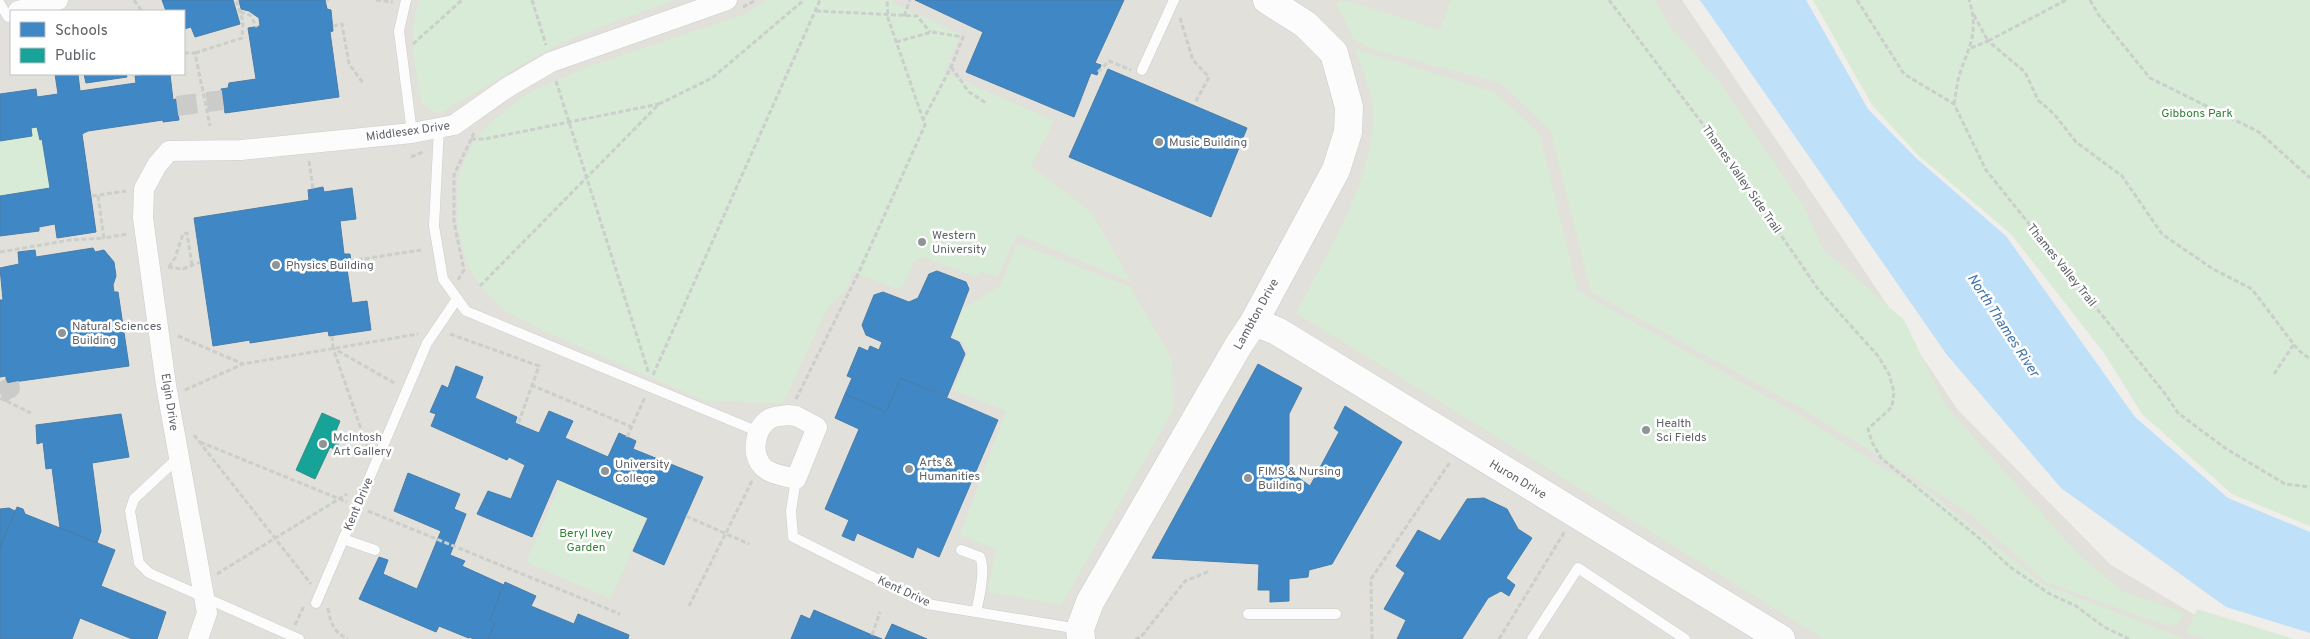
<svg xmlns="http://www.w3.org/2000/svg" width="2310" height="639" font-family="Overpass,sans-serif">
<rect width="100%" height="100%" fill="#efeeea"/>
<path fill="#e2e0da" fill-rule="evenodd" d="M0 0H1682L1958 410 2111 565 2212 625 2259 639H0ZM11 11H184V74H11Z"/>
<g fill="#d8ebd6">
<path d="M420 0H674C635 15 593 28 555 46 515 66 479 93 438 113L426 107 421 101C416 67 407 33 420 0Z"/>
<path d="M768 0H894L893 3 961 34 944 72 1054 121 1031 166 1092 213 1131 282 1017 234 998 277 981 272 976 277 923 257 913 262 904 285 897 289 853 272 847 288 827 309 783 403 706 401 546 332 505 311 480 286 468 266 457 225 459 176 472 144 490 123 526 94 590 66 743 15Z"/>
<path d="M1451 0H1654L1672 29 1718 80 1803 205 1823 249 1904 320 1946 406 2078 554 2122 591 2184 613 2177 625 2162 624 2046 582 1965 510 1803 409 1591 292 1551 131 1501 83 1377 51 1354 40 1336 3 1348 1 1440 30Z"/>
<path d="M1813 0H2310V526L2232 494 2142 414 2104 353 2011 234 1918 155 1872 105Z"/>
<path d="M1355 49 1494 92 1539 133 1578 291 1796 413 1885 469 1924 488 2043 584 2185 639H1824L1296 313C1326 254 1375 179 1373 112 1372 91 1362 69 1355 49Z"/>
<path d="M37 127 39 140 42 139 50 188 0 196V141L32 136 31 128Z"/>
<path d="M1017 243 1130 287 1172 359 1173 411 1061 605 988 592 996 549 960 535 1006 411 953 390 968 353 961 340 952 337 963 309 1000 286Z"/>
<path d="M562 481 646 518 611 599 526 562Z"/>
<path d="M2197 609 2294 639H2205L2186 633Z"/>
</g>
<path fill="#bfe0f9" d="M1700 0H1806L1868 109 1916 158 2006 236 2135 417 2228 498 2310 532V633L2226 607 2061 488 1947 355Z"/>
<g fill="#3f88c5" stroke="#497da9">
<path d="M162 0H233L240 24 195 37 191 27 184 29V11H166Z"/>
<path d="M239 0H325L327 9 331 10 333 31 330 32 339 97 225 113 221 89 228 88 229 83 256 79 248 28 260 26 259 18 249 11 241 9Z"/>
<path d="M915 0H1124L1095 63 1101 65 1097 75 1091 73 1074 117 966 72 983 32Z"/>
<path d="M1108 69 1247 128 1211 217 1069 157Z"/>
<path d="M55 74H78L80 91 136 83 135 76 170 74 173 100 176 99 179 120 163 122V120L88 131 82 134 96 232 57 238 55 224 39 227V231L0 236V196L50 188 42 139 40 140 37 127 31 128 32 136 0 141V94L36 89 37 97 58 94Z"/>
<path d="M84 74H126L127 77 86 83Z"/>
<path d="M323 187 324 192 352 188 356 219 340 221 344 254H350L352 268 347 269 352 303 367 301 371 330 329 336 328 331 250 343V340L213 346 194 218 309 200 308 190Z"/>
<path d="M93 248 95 252 104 250 114 262 116 276 113 285 114 292H118L129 366 6 383V376L0 377V300H3L0 268 19 264 18 252 35 250 36 257Z"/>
<path d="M937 271 966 282 969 289 950 338 959 342 965 354 947 397 901 378 886 412 845 394 852 378 847 376 859 347 868 351 870 346 879 350 882 342 866 335 862 325 874 295 883 292 909 302 918 298 929 274Z"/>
<path d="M1258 364 1302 388 1289 414V471L1310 486 1339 432 1334 428 1345 406 1402 442 1332 564 1309 570 1308 577 1289 579V601L1270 602V590H1258L1259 564 1152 558Z"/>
<path d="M456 366 483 377 475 398 517 417 515 423 539 433 549 411 573 421 565 438 608 457 619 433 636 441 633 449 703 477 664 565 633 551 648 518 557 479 532 537 477 514 488 491 511 499 525 465 509 457 507 460 431 426 436 414 430 412 442 385 448 388Z"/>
<path d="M901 378 998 420 939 557 917 547 913 558 857 533 854 541 842 536 849 520 825 509 859 429 835 418 845 394 886 412Z"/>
<path d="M121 414 129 457 92 463 101 531 97 543 60 528 52 468 46 469 43 442 37 444 36 425Z"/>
<path d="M408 473 460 494 454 509 466 514 450 555 465 561 462 566 504 585 490 620 495 623 488 639H471L439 626 436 632 359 599 379 557 388 560 383 574 417 589 441 531 394 511Z"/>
<path d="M1484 498 1507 509 1518 529 1532 538 1506 578 1515 585 1509 596 1501 591 1488 598 1462 639H1397L1406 620 1384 609 1405 573 1396 566 1418 530 1440 541 1467 499Z"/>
<path d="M17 507 23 509 25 514 115 550 101 586 166 612 157 639H132L80 618 72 639H0V548Z"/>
<path d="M9 508 15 511 0 548V509Z"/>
<path d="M505 582 536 596 531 606 574 624 578 614 629 635 628 639H488L495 623 490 620Z"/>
<path d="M814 610 872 635 882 639H791L801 615 810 619Z"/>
<path d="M892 624 927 639H885Z"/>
</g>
<path fill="#17a398" stroke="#2d908a" d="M322 413 340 421 333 438 340 441 336 450 330 447 315 479 296 470Z"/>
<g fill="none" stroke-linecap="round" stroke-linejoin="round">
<g stroke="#cbcbca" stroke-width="20" stroke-dasharray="20 10" stroke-linecap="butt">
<path d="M177 106 223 100"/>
<path d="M0 393 10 388 9 383"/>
</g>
<defs>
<g id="lane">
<path d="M406 0 399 31 412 133"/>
<path d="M0 4 8 17"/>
<path d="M1142 70 1174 0"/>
<path d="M439 128 434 226 443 279 466 311 759 432"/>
<path d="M179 457 134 499 130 511 139 563 149 573 299 639"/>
<path d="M796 479 791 511 793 537 927 604 1079 629"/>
<path d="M343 539 375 550"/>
<path d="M961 550 980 557C986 569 979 599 976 612"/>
<path d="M316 603 427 343 457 299"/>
<path d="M1248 614H1336"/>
<path d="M1532 639 1578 568 1685 639"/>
</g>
<g id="street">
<path d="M18 11 58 0"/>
<path d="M787 415 796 416 817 427 796 479C786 476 771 475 763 467 750 453 755 427 771 418 776 416 782 416 787 415Z"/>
<path d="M198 639 207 613 166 385 143 218 144 189 157 165 169 151 241 150 412 133 454 125 508 87 551 62 727 0"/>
</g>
<g id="secondary">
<path d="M1254 322 1277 331 1781 639"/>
<path d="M1081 639 1080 629 1090 602 1238 346 1254 322 1336 170 1348 132 1349 107 1334 53 1305 24 1267 0"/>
</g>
</defs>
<use href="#lane" stroke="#cbcccc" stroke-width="11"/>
<use href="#street" stroke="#cbcccc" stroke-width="21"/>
<use href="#secondary" stroke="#cacacb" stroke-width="29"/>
<g stroke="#cacfcc" stroke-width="3" stroke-dasharray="5 2.5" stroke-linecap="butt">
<path d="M134 0 142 11"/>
<path d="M326 0H329"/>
<path d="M376 0 393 2"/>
<path d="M532 0 546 45"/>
<path d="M1609 0 1723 151 1818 289 1878 356 1889 374 1894 392 1892 407 1868 429 1872 442 1881 458 1979 538 2010 567 2050 594 2076 606 2104 627 2129 639"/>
<path d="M1857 0 1904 74 1954 104 1986 170 2166 395 2178 413 2225 448 2285 484 2310 487"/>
<path d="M2090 0 2098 14 2150 78 2259 132 2310 178"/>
<path d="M743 7 756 0"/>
<path d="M816 11 917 16 930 32"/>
<path d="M240 12 250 15 257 27"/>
<path d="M1974 15 1988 41 2066 0"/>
<path d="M904 16 910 0"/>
<path d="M1180 18 1193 60 1209 77 1195 103"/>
<path d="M333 26 342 24 349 64 363 83"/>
<path d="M896 42 932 32 963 37 951 67 923 120"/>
<path d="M413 44 462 0"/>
<path d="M1971 48 1988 41 2025 72 2038 100 2054 114 2076 142 2122 176 2162 234 2213 269 2252 289 2298 350 2310 359"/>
<path d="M184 53H195L210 126"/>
<path d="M195 53 242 38 243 21 236 0"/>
<path d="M951 67 969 92 986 103"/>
<path d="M1098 72 1109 61 1131 70"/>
<path d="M556 81 649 374"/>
<path d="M1954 104C1956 94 1957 82 1960 73 1970 45 1979 30 1969 0"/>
<path d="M471 139H485L659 104"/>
<path d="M411 157 425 151"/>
<path d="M309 161 313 189"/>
<path d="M92 196 126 191"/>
<path d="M98 196 104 238 127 234"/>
<path d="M0 252 70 240 104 238"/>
<path d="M350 261 421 250"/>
<path d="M168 267 183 269 200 262"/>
<path d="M169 267 175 258 183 234 187 233 192 265"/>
<path d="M458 280 464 270 454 222V175L474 133"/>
<path d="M480 286 659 104 712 78 804 0"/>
<path d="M450 334 539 366 518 424"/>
<path d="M178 336 243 364"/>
<path d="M332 336 333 348"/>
<path d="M2274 374 2294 344"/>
<path d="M653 375 820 0"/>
<path d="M531 385 632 427"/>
<path d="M185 390 243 364 418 334"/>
<path d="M0 398 31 413"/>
<path d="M796 399 858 274 925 125 888 18 887 0"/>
<path d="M194 435 311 584"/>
<path d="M627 437 645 397"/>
<path d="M200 442 347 502"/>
<path d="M368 449 333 348 396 384"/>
<path d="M368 511 620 614"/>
<path d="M686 516 749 544"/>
<path d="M217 574 347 494"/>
<path d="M689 606 753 479"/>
<path d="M328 608C330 622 334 633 348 639"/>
<path d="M295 625 304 606"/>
<path d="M872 635 880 612"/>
<path d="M470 639V638"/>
<path d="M1135 639 1141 637 1185 581 1210 571"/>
<path d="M1372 639 1371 579 1450 462"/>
<path d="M1499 639 1565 531"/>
</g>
<use href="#lane" stroke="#fdfcfc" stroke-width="10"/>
<use href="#street" stroke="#fdfcfc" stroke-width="20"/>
<use href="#secondary" stroke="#fdfcfc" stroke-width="28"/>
</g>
<g fill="#919496" stroke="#fff" stroke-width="2">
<circle cx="1159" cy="142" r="5"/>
<circle cx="922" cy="242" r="5"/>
<circle cx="276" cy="265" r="5"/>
<circle cx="62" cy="333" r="5"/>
<circle cx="1646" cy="430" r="5"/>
<circle cx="323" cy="444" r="5"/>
<circle cx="909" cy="469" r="5"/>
<circle cx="605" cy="471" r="5"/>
<circle cx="1248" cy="478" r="5"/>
</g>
<g text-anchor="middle" stroke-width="5" stroke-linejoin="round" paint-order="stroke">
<g font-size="12" fill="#348238" stroke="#fff">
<text x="2197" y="117">Gibbons Park</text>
<text x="586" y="537">Beryl Ivey<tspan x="586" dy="14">Garden</tspan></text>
</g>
<g font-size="12" fill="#5f6368" stroke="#fff">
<text transform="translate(408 131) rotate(-8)" y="4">Middlesex Drive</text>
<text transform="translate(1742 179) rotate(55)" y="4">Thames Valley Side Trail</text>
<text transform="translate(2062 265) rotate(51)" y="4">Thames Valley Trail</text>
<text transform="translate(1256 314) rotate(-61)" y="4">Lambton Drive</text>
<text transform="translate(170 402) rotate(81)" y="4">Elgin Drive</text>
<text transform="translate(1518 479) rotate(31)" y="4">Huron Drive</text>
<text transform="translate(358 504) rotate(-67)" y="4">Kent Drive</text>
<text transform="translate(904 591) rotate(25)" y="4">Kent Drive</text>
</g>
<g font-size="12" fill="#5f6368" stroke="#fff" text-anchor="start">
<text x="1169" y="146">Music Building</text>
<text x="932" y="239">Western<tspan x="932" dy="14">University</tspan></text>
<text x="286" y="269">Physics Building</text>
<text x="72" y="330">Natural Sciences<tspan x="72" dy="14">Building</tspan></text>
<text x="1656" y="427">Health<tspan x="1656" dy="14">Sci Fields</tspan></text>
<text x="333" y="441">McIntosh<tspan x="333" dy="14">Art Gallery</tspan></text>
<text x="919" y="466">Arts &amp;<tspan x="919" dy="14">Humanities</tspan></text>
<text x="615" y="468">University<tspan x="615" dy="14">College</tspan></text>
<text x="1258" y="475">FIMS &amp; Nursing<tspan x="1258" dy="14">Building</tspan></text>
</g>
<g font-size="14" font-style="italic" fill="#4174aa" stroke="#fff">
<text transform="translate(2004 325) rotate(57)" y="5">North Thames River</text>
</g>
</g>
<rect x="10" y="10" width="175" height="65" fill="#ffffff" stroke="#bfc1c3"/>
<rect x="20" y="22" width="25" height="15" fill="#3f88c5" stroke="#bfc1c3"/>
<text x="55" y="35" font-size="15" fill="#5f6368">Schools</text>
<rect x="20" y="48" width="25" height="15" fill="#17a398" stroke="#bfc1c3"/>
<text x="55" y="60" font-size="15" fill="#5f6368">Public</text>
</svg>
